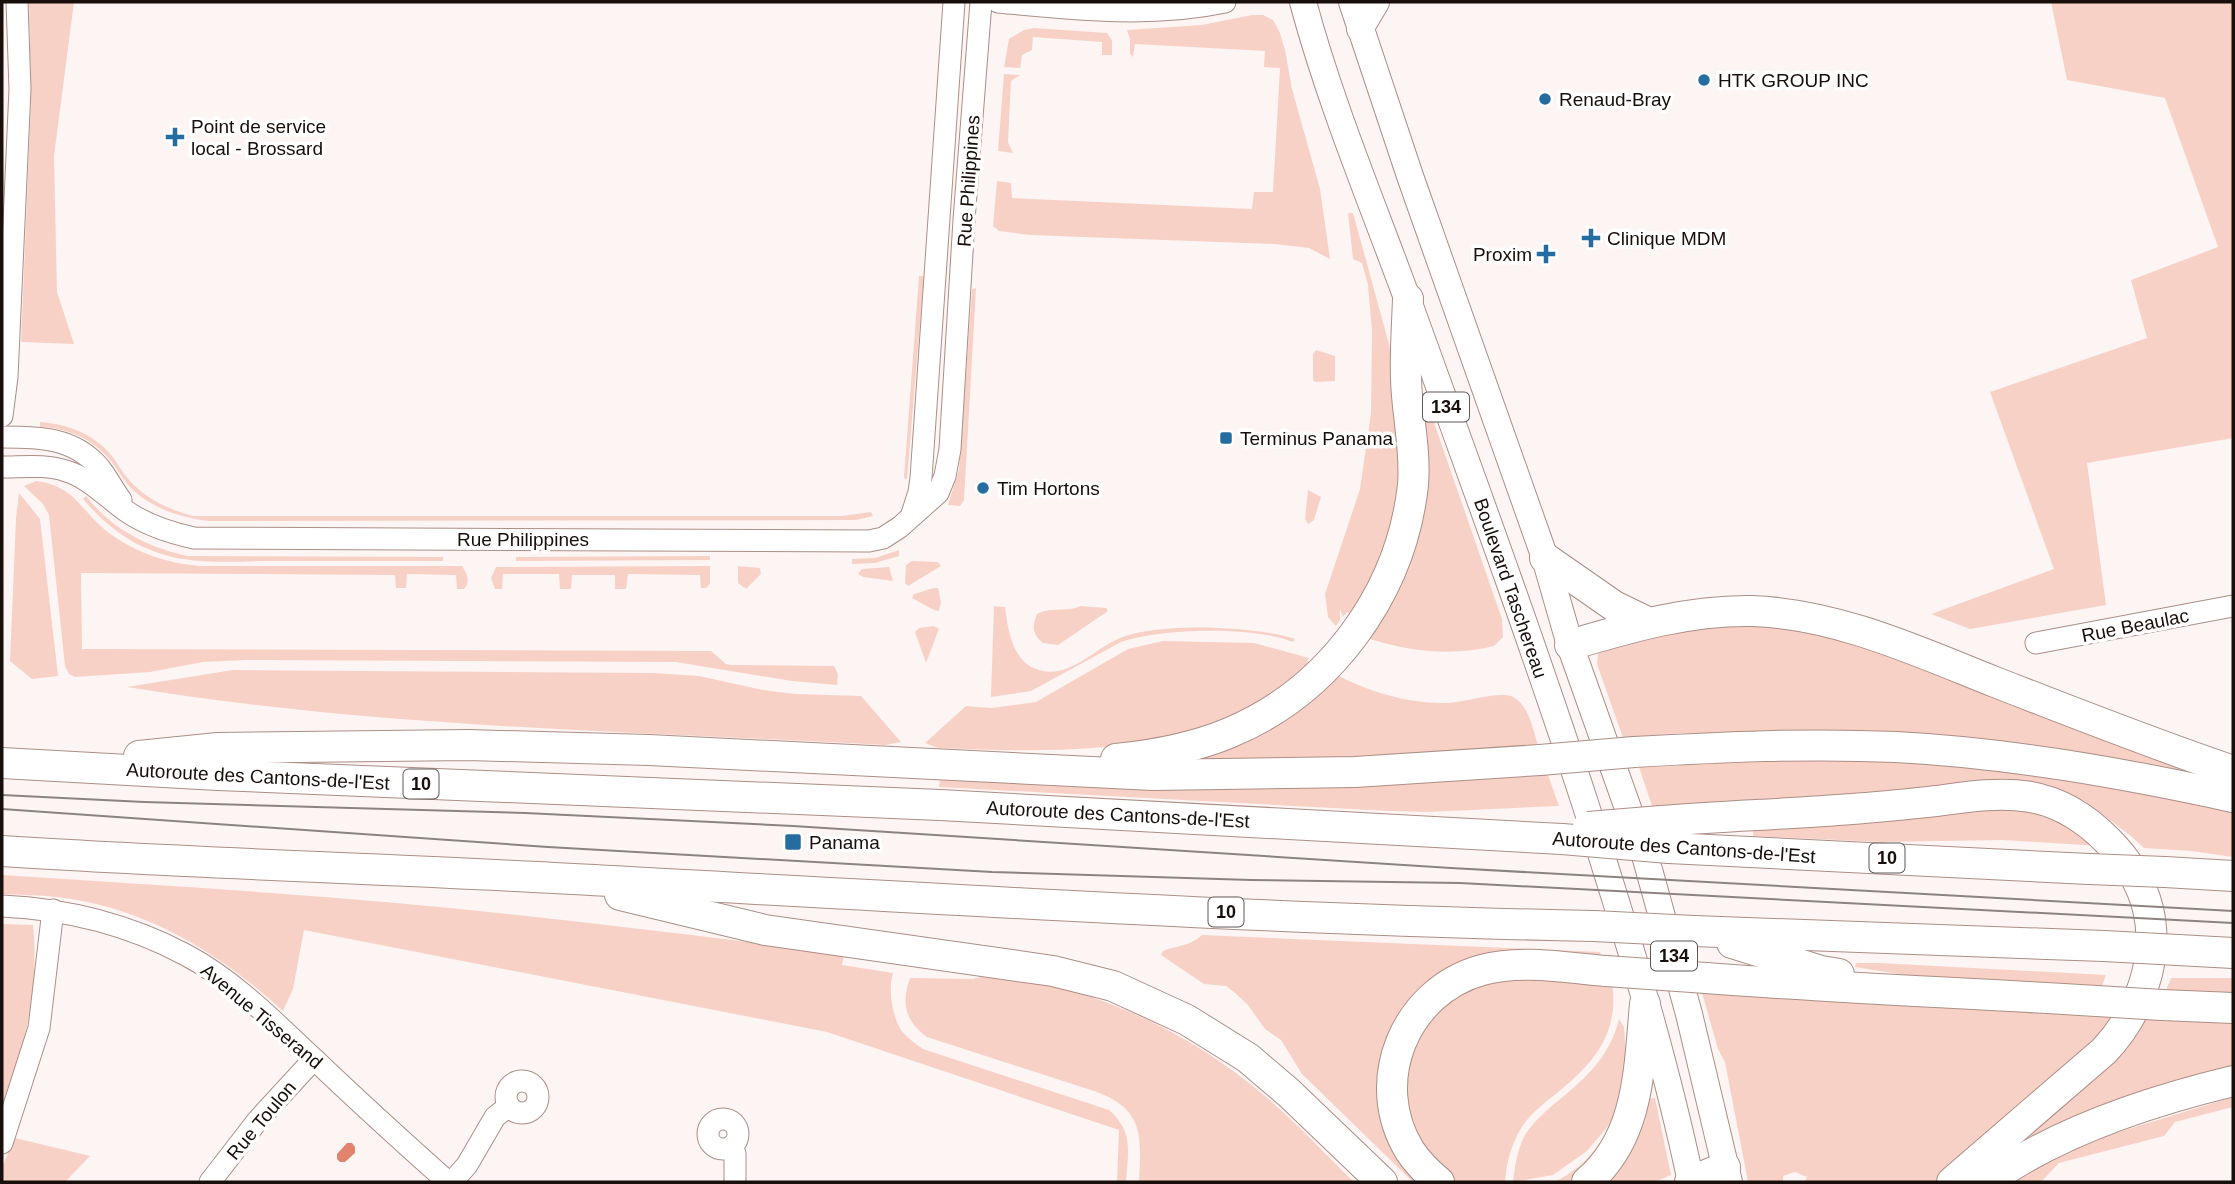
<svg xmlns="http://www.w3.org/2000/svg" width="2235" height="1184" font-family="Arial,sans-serif">
<rect width="100%" height="100%" fill="#fcf5f4"/>
<g fill="#f8d1c6">
<path d="M29 2H74L54 156 57 292 74 344 21 342 31 100Z"/>
<path d="M2051 2H2233V438L2087 463 2106 605 1970 629 1931 614 2054 569 1990 392 2147 338 2131 280 2218 247 2165 98 2067 80Z"/>
<path d="M1252 15H1263L1273 20 1280 33 1285 50 1292 89 1320 189 1330 259 1309 248 1274 244 1030 235 999 231 993 226 997 181 1011 183 1012 198 1252 209 1254 192H1273L1280 68 1264 67 1265 51 1135 44 1133 57 1130 54V39L1127 30 1202 25Z"/>
<path d="M1034 28 1107 33 1112 40V55H1102V42L1033 37 1032 50 1022 55 1020 68 1004 67 1009 39 1024 30Z"/>
<path d="M1004 74 1020 75 1011 81 1008 142 1013 153 998 151Z"/>
<path d="M1348 213H1353L1389 344 1394 371 1401 471 1390 532 1371 580 1352 614 1347 612 1343 617 1340 609V620L1336 626 1328 617 1325 594 1360 489 1371 413 1372 331 1368 285 1362 263 1353 259Z"/>
<path d="M919 276H924L907 479 904 478Z"/>
<path d="M976 288 964 500 960 506 948 505 959 469 972 289Z"/>
<path d="M1316 350 1335 356V381L1315 382 1313 380V354Z"/>
<path d="M1423 406 1430 411 1502 619 1503 637 1494 646C1453 657 1404 651 1364 637L1421 407Z"/>
<path d="M40 422C68 424 94 434 112 456 120 467 126 478 135 486 152 502 171 510 193 516H842L871 512 873 516 856 520 208 521C180 517 156 510 134 491 124 482 119 471 111 461 93 439 68 428 40 427Z"/>
<path d="M36 481C76 486 80 511 109 533 137 553 166 563 200 566H462C467 574 471 581 464 589H457L456 575 407 574 406 588H396L395 575 81 573 82 649 711 651 726 664 731 665 834 666 838 674 837 685 792 681 676 662 246 660 203 662 150 672 75 677 69 674 65 666 49 515 43 504 24 486Z"/>
<path d="M1308 490 1321 497 1314 520 1308 524 1305 519Z"/>
<path d="M19 493 40 519 58 676 32 679 10 661 16 519Z"/>
<path d="M86 496C113 530 147 547 188 556L443 557V561C386 561 329 561 272 561 237 561 199 565 165 555 132 546 105 525 83 499Z"/>
<path d="M899 550V556L875 563 852 564V559L875 558Z"/>
<path d="M710 556V560L516 561V557Z"/>
<path d="M912 561 938 562 941 566 908 586 905 583 906 565Z"/>
<path d="M710 566V584L706 588H701L700 575 628 574 626 589H615V575H572L571 589H560L559 574H503L502 589H495L491 578 496 567Z"/>
<path d="M738 566 760 568 761 574 746 589 738 583Z"/>
<path d="M889 567 893 581 863 577 858 574 862 569Z"/>
<path d="M934 588H938L941 602 939 611 934 610 912 598 914 594Z"/>
<path d="M994 606 1005 607C1008 631 1013 666 1043 671 1070 677 1096 648 1120 638 1159 622 1256 626 1295 639L1293 642C1252 626 1162 628 1121 642L1031 691 991 697Z"/>
<path d="M1080 606 1106 608 1108 611 1058 645 1043 643C1032 634 1032 626 1037 614 1051 606 1066 613 1080 606Z"/>
<path d="M1725 623 1830 632 2185 764 2217 784 1855 734 1680 733 1623 738 1597 664 1598 654 1601 650 1650 635Z"/>
<path d="M934 626 939 629 926 663 915 632 919 628Z"/>
<path d="M1163 641 1254 643 1309 658 1307 661 1312 663C1202 758 1075 753 938 748L925 743 966 706 991 708 1036 702 1128 649Z"/>
<path d="M233 670 653 673 699 676 763 690 795 694 861 696 901 742 885 745C632 731 378 728 127 687Z"/>
<path d="M1333 673C1367 691 1405 703 1443 703 1461 704 1499 690 1513 697 1529 705 1533 730 1538 745L1383 757 1194 763 1205 750Z"/>
<path d="M1807 756 2030 770 2233 809V857L2191 851 2144 848 2131 836 2086 802 2047 786 1934 789 1652 806 1639 767 1678 766 1684 761Z"/>
<path d="M1547 772 1559 806 1427 812 1389 811 939 787 940 780 1093 785Z"/>
<path d="M1976 806 2036 808 2101 846 2002 840 1882 842 1753 836V827Z"/>
<path d="M2 875C91 881 181 886 271 893 462 906 653 930 844 954L842 965 893 973C888 989 892 1015 901 1030 907 1038 915 1043 923 1049L1109 1110C1134 1132 1128 1152 1126 1182H1117L1119 1130 827 1032 304 930 293 989 283 1011C220 953 143 906 56 897 38 895 20 895 2 894Z"/>
<path d="M2 924 33 925C40 990 22 1057 2 1118Z"/>
<path d="M1202 935 1600 952 1604 963 1516 956 1395 1027 1422 1182H1413L1302 1074 1281 1040 1265 1029 1248 1005 1235 993 1226 986 1204 984 1161 955 1163 951C1175 946 1193 945 1202 935Z"/>
<path d="M1856 963H1879L2106 975 2101 989 1917 977 1855 967Z"/>
<path d="M990 975C1025 981 1061 986 1094 998 1157 1020 1215 1053 1266 1097 1297 1123 1325 1154 1354 1182H1139C1141 1138 1145 1110 1097 1092L927 1037C905 1021 901 1003 910 978L972 979Z"/>
<path d="M1525 976 1612 982C1619 1030 1598 1059 1562 1089 1547 1101 1530 1113 1520 1130 1511 1146 1506 1164 1505 1182H1456L1414 1136 1403 1074 1430 1013 1475 984Z"/>
<path d="M2171 978H2233V996L2165 993Z"/>
<path d="M1701 989 2118 1017 2112 1027 1940 1182H1805L1807 1177 1795 1172 1783 1176V1182H1748L1725 1062 1718 1049Z"/>
<path d="M1619 1019 1624 1027 1625 1044 1626 1080 1621 1110 1583 1172 1568 1182H1554C1580 1170 1594 1153 1609 1129V1125L1587 1151 1553 1175 1513 1182C1515 1166 1517 1150 1525 1135 1533 1122 1547 1110 1559 1100 1587 1077 1610 1056 1619 1019Z"/>
<path d="M2146 1019 2233 1023V1073L2016 1155 2011 1146 2128 1045Z"/>
<path d="M2233 1097V1107L2175 1122 2164 1136 2059 1163 2041 1182H2015L2047 1160 2112 1134Z"/>
<path d="M1655 1098 1671 1175 1655 1182H1603L1645 1099Z"/>
<path d="M15 1138 90 1156 65 1182H2V1167Z"/>
</g>
<path fill="#e2846d" d="M347 1143H352L355 1147V1153L345 1162H340L337 1159V1154Z"/>
<g fill="none" stroke-linecap="round" stroke-linejoin="round">
<defs>
<g id="minor">
<path d="M998 2C1072 9 1150 18 1225 2"/>
<path d="M2 416 7 377 20 89 17 2"/>
<path d="M2 437C38 437 73 437 99 467 107 477 113 489 121 500"/>
<path d="M2 467C22 467 47 464 66 471 90 478 108 499 129 513 149 526 171 533 194 538L869 541 883 538 900 527 938 493 945 476 950 449 964 220 981 2"/>
<path d="M912 514 919 492 921 478 954 2"/>
<path d="M2036 643 2233 606"/>
<path d="M2 906C67 909 128 924 186 955 235 981 274 1022 314 1059 358 1101 403 1142 448 1182"/>
<circle cx="522" cy="1097" r="16"/>
<circle cx="723" cy="1134" r="15"/>
<path d="M2 1143 39 1028 53 910"/>
<path d="M732 1146 735 1154V1182"/>
<path d="M210 1182 258 1120 314 1059"/>
<path d="M452 1182 467 1165 495 1117 509 1106"/>
</g>
<g id="major">
<path d="M1303 2C1332 110 1377 214 1415 320 1473 480 1532 641 1585 803 1625 928 1664 1054 1691 1182"/>
<path d="M1352 2 1410 176 1545 558 1570 645 1646 859 1689 1014 1729 1182"/>
<path d="M1360 29 1376 2"/>
</g>
<g id="highway">
<path d="M1545 558 1614 606 1647 622"/>
<path d="M1570 645C1631 627 1688 610 1752 611 1837 614 1917 651 1995 682 2074 713 2153 744 2233 771"/>
<path d="M1634 752C1722 747 1808 743 1896 747 2010 753 2122 773 2233 797"/>
<path d="M139 756 218 748 468 745 649 750 1153 775 1355 772 1540 760"/>
<path d="M1116 759C1155 755 1193 748 1229 733 1330 691 1401 593 1413 485 1416 449 1407 415 1406 379 1405 353 1407 326 1408 299"/>
<path d="M2 763 218 775 940 805 1562 839"/>
<path d="M1661 821C1725 816 1788 814 1852 809 1880 807 1908 804 1937 801 2007 791 2054 786 2108 841 2127 860 2142 884 2148 909 2160 960 2139 1014 2104 1051L1952 1182"/>
<path d="M1669 848 2089 869"/>
<path d="M2 851C186 863 370 868 554 878 900 896 1247 919 1594 926"/>
<path d="M2165 872 2233 876"/>
<path d="M620 895 765 930 1053 971 1113 986 1187 1020 1248 1058 1289 1093 1382 1182"/>
<path d="M1694 931 2104 946"/>
<path d="M1732 943 1821 971 1839 974"/>
<path d="M2178 950 2233 953"/>
<path d="M1706 978C1836 988 1967 993 2097 1001"/>
<path d="M2162 1005 2233 1008"/>
<path d="M1439 1182C1428 1173 1418 1163 1410 1151 1367 1082 1405 991 1482 970 1522 959 1566 968 1606 971"/>
<path d="M1587 1182C1640 1137 1639 1068 1645 1004"/>
<path d="M1690 1182 1725 1167"/>
<path d="M1987 1182C2057 1131 2150 1101 2233 1081"/>
</g>
</defs>
<use href="#minor" stroke="#ac8e86" stroke-width="23"/>
<use href="#major" stroke="#ac8e86" stroke-width="28"/>
<use href="#highway" stroke="#ac8e86" stroke-width="32"/>
<use href="#minor" stroke="#fff" stroke-width="21"/>
<use href="#major" stroke="#fff" stroke-width="26"/>
<use href="#highway" stroke="#fff" stroke-width="30"/>
<g stroke="#8c8381" stroke-width="2">
<path d="M2 795 144 802 525 813 793 826 1451 868 2233 911"/>
<path d="M2 809 548 847 992 872 1251 880 1460 883 2233 923"/>
</g>
<defs>
<g id="highway-bridge">
<path d="M1540 760 1634 752"/>
<path d="M1588 827 1661 821"/>
<path d="M1562 839 1669 848"/>
<path d="M2089 869 2165 872"/>
<path d="M1594 926 1694 931"/>
<path d="M2104 946 2178 950"/>
<path d="M1606 971 1706 978"/>
<path d="M2097 1001 2162 1005"/>
</g>
</defs>
<use href="#highway-bridge" stroke="#ac8e86" stroke-width="32" stroke-linecap="butt"/>
<use href="#highway-bridge" stroke="#fff" stroke-width="30"/>
</g>
<g fill="#256da1" stroke="#fff" stroke-width="2.5">
<circle cx="1704" cy="80" r="7"/>
<circle cx="1545" cy="99" r="7"/>
<path d="M171.5 126.5h7v7h7v7h-7v7h-7v-7h-7v-7h7z"/>
<path d="M1587.5 227.5h7v7h7v7h-7v7h-7v-7h-7v-7h7z"/>
<path d="M1542.5 243.5h7v7h7v7h-7v7h-7v-7h-7v-7h7z"/>
<rect x="1219" y="431" width="14" height="14" rx="3.5"/>
<circle cx="983" cy="488" r="7"/>
<rect x="784" y="833" width="18" height="18" rx="3.5"/>
</g>
<g text-anchor="middle" stroke-width="7" stroke-linejoin="round" paint-order="stroke">
<g fill="#fff" stroke="#5d5654" stroke-width="2">
<rect x="1423" y="392.5" width="46" height="29" rx="5"/>
<rect x="403.5" y="769.5" width="35" height="29" rx="5"/>
<rect x="1869.5" y="843.5" width="35" height="29" rx="5"/>
<rect x="1208.5" y="897.5" width="35" height="29" rx="5"/>
<rect x="1651" y="941.5" width="46" height="29" rx="5"/>
</g>
<g font-size="18" font-weight="bold" fill="#180e0b">
<text x="1446" y="413">134</text>
<text x="421" y="790">10</text>
<text x="1887" y="864">10</text>
<text x="1226" y="918">10</text>
<text x="1674" y="962">134</text>
</g>
<g font-size="19" fill="#180e0b" stroke="#fff" text-anchor="start">
<text x="1718" y="87">HTK GROUP INC</text>
<text x="1559" y="106">Renaud-Bray</text>
<text x="191" y="133">Point de service<tspan x="191" dy="22">local - Brossard</tspan></text>
<text x="1607" y="245">Clinique MDM</text>
<text x="1532" y="261" text-anchor="end">Proxim</text>
<text x="1240" y="445">Terminus Panama</text>
<text x="997" y="495">Tim Hortons</text>
<text x="809" y="849">Panama</text>
</g>
<g font-size="19" fill="#180e0b" stroke="#fff">
<text transform="translate(968 181) rotate(-86)" y="7">Rue Philippines</text>
<text x="523" y="546">Rue Philippines</text>
<text transform="translate(1511 588) rotate(71)" y="7">Boulevard Taschereau</text>
<text transform="translate(2135 625) rotate(-11)" y="7">Rue Beaulac</text>
<text transform="translate(258 776) rotate(3)" y="7">Autoroute des Cantons-de-l'Est</text>
<text transform="translate(1118 814) rotate(3)" y="7">Autoroute des Cantons-de-l'Est</text>
<text transform="translate(1684 847) rotate(4)" y="7">Autoroute des Cantons-de-l'Est</text>
<text transform="translate(262 1016) rotate(40)" y="7">Avenue Tisserand</text>
<text transform="translate(261 1120) rotate(-50)" y="7">Rue Toulon</text>
</g>
</g>
<rect width="2235" height="1184" fill="none" stroke="#180e0b" stroke-width="7"/>
</svg>
